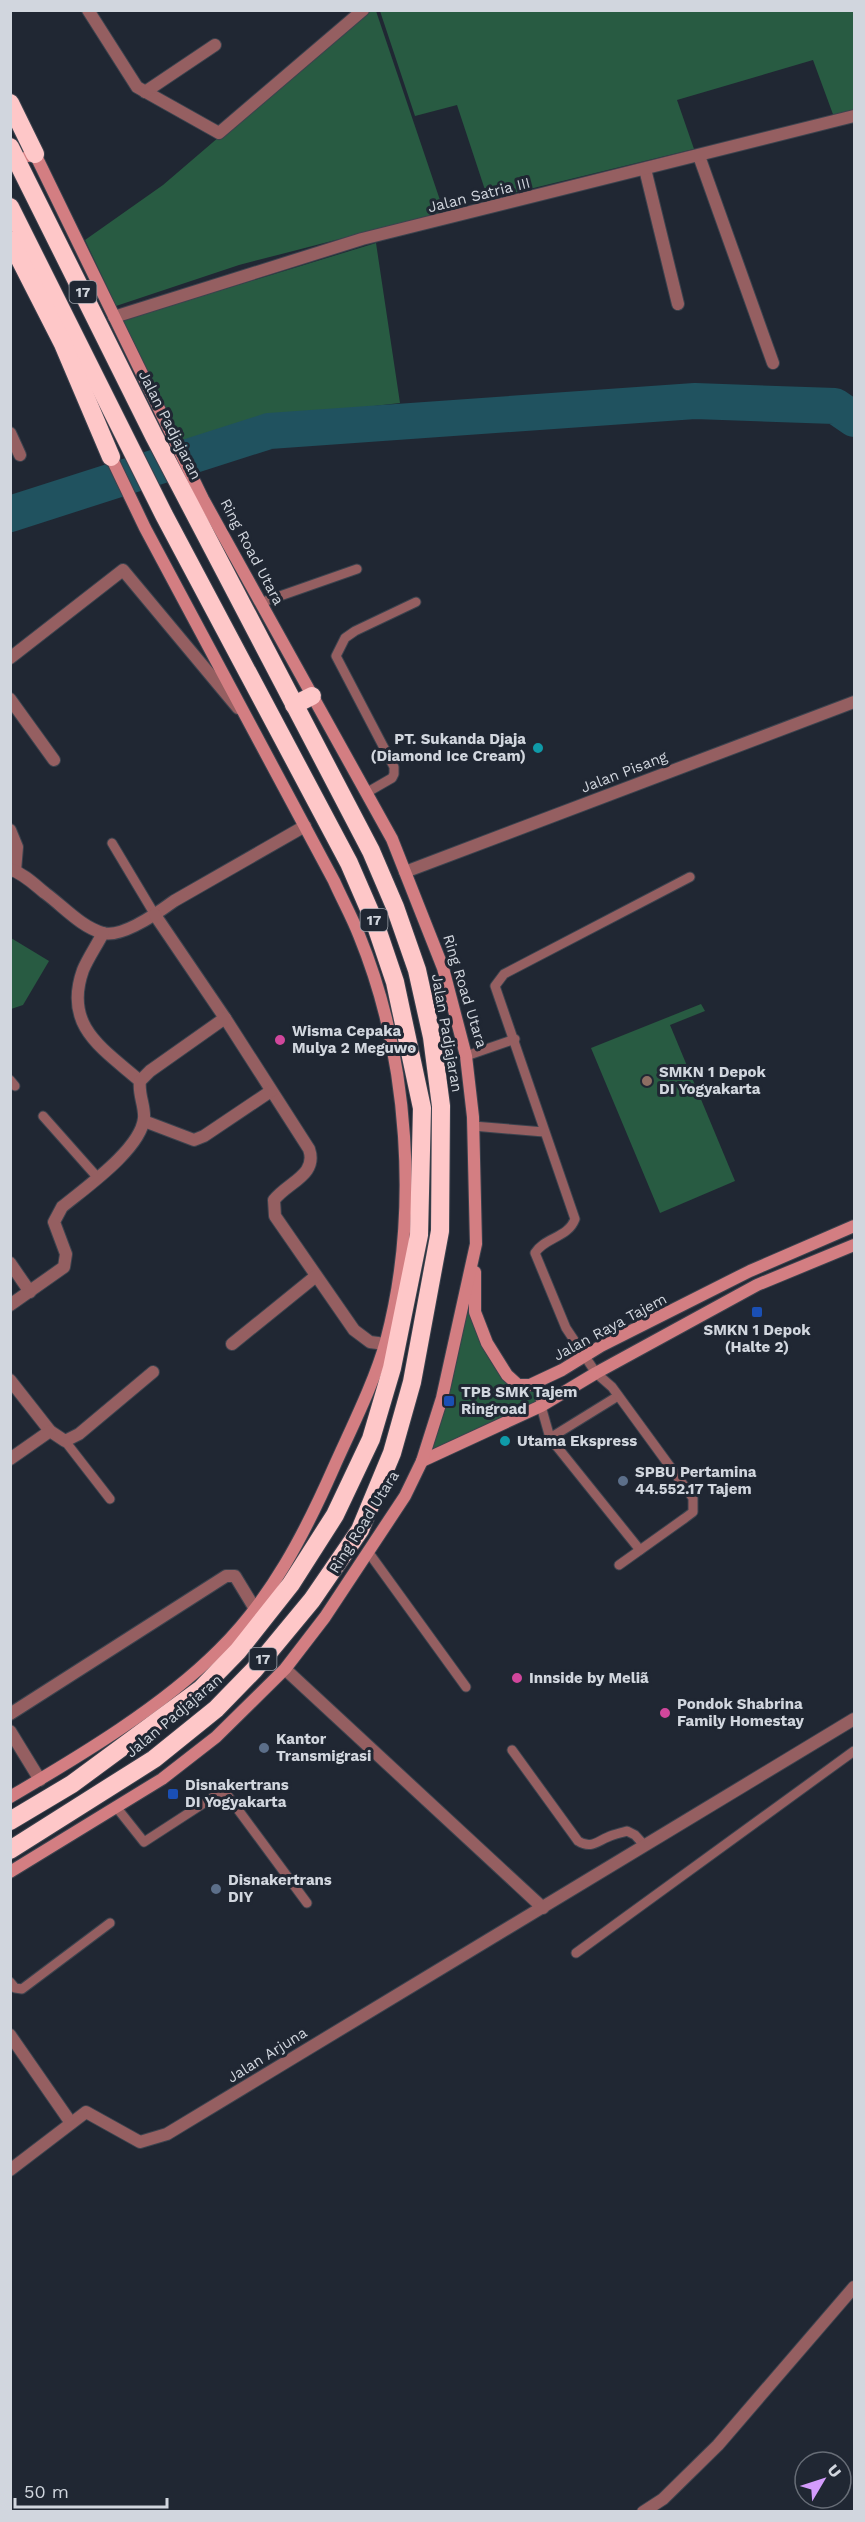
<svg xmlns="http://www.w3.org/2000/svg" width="865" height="2522" font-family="'Work Sans',sans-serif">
<rect width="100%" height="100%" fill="#202733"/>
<g fill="#285b42">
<path d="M366 11H376L444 212 239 265 116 306 85 240 163 185Z"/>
<path d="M380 11H854V111L834 117 813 60 677 100 694 149 488 199 457 105 415 116Z"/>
<path d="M376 243 400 403 270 418 187 453 120 321Z"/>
<path d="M11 938 49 961 23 1005 11 1009Z"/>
<path d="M701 1004 705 1011 670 1025 735 1181 660 1213 591 1048Z"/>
<path d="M473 1267 471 1313 503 1377 535 1389 537 1404 431 1451Z"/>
</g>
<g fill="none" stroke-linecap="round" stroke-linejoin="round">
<path stroke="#20525f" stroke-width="36" d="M10 514 269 431 695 401 835 406 854 419"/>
<defs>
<g id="lane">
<path d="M260 603 357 569"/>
<path d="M366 793 392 778 394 774V767L336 656 345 638 355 631 416 602"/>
<path d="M112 843 155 915"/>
<path d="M466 1056 515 1039"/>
<path d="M10 1080 15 1086"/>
<path d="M43 1116 98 1178"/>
<path d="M473 1126 544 1132"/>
<path d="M538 1382 541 1406 550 1438 640 1550"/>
<path d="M550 1438 618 1396"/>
<path d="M65 1441 110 1499"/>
<path d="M369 1553 466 1687"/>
<path d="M619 1565 685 1518 693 1512V1498L612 1387 596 1373 566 1328 535 1253C545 1237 568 1238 575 1219L495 986 504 974 690 877"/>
<path d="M512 1750 578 1841C591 1849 596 1842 608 1837 614 1834 621 1833 627 1831L635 1835 645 1846"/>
<path d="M117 1808 144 1842 218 1794 225 1792 307 1903"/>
<path d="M576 1953 854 1751"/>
<path d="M10 1982 15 1988 22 1989 110 1923"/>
</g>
<g id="street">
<path d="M88 10 137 87 219 133 363 10"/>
<path d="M145 92 215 45"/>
<path d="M699 156 773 363"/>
<path d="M645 169 678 304"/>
<path d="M114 317 362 239 854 116"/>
<path d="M10 433 20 455"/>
<path d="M10 658 123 570 238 708"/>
<path d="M10 699 54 760"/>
<path d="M10 830 17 847 15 871"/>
<path d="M10 869C24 874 34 884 45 893 63 906 81 927 103 933 122 938 159 912 174 901L305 826"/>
<path d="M405 872 854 702"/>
<path d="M155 915 225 1018 309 1149C318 1175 288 1182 274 1200L275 1216 354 1330 370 1342 385 1344"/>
<path d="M103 933C97 945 88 958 83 970 63 1026 102 1048 140 1081"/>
<path d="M144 1121 194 1140 204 1136 271 1091"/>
<path d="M10 1263 30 1292"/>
<path d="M10 1305 64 1267 66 1254 54 1222 62 1207C85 1188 141 1149 144 1118 145 1106 138 1094 140 1081L150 1071 225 1018"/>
<path d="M232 1344 316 1276"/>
<path d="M10 1380 50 1431 65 1441 79 1434 153 1372"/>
<path d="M10 1459 50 1431"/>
<path d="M285 1669 543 1908"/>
<path d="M10 1714 226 1576H235L255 1609"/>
<path d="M10 1731 40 1780"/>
<path d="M10 2035 71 2123"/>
<path d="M10 2170 86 2112 140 2142 167 2134 854 1719"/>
<path d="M643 2512 663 2499 718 2445 854 2287"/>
</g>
<g id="secondary">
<path d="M475 1272V1312L487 1343 507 1375 518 1385H530L562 1370 601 1346 750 1271 854 1226"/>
<path d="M422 1461 541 1406 596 1373 757 1285 854 1245"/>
<path d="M10 1797C80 1756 162 1707 219 1650 271 1599 305 1533 334 1467 351 1429 375 1381 386 1341 420 1214 409 1057 359 935 352 917 342 899 334 881L145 528 111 457"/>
<path d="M10 1872 162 1779 216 1737 285 1669 325 1617 405 1496 422 1461 442 1398 476 1244 473 1117 466 1056 443 968 392 839 203 499 35 154 28 156"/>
</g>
<g id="highway">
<path d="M10 103 35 154"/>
<path d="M10 147 154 436 371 851 395 907 417 970 432 1037 441 1106 440 1231 412 1382 392 1453 360 1530 312 1600 254 1670 216 1709 154 1759 10 1850"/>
<path d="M10 207 164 515 349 863 375 923 395 982 422 1108 419 1235 392 1368 371 1439 335 1515 291 1584 238 1651 201 1689 72 1784 10 1821"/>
<path d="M10 240 63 344 111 457"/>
<path d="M294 705 312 696"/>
</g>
</defs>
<use href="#lane" stroke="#3c434e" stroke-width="11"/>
<use href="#street" stroke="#3c434e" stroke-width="14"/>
<use href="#secondary" stroke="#3c434e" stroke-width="14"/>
<use href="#highway" stroke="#3c434e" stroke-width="20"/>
<use href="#lane" stroke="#955f61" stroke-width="9"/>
<use href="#street" stroke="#955f61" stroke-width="12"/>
<use href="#secondary" stroke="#d37e82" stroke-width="12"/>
<use href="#highway" stroke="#fec7c8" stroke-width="18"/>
</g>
<g fill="#0f9aa8" stroke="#202733" stroke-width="2">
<circle cx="538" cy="748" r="6"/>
<circle cx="505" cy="1441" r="6"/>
</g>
<g fill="#d1479c" stroke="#202733" stroke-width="2">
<circle cx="280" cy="1040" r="6"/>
<circle cx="517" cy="1678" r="6"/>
<circle cx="665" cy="1713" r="6"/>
</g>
<circle fill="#8d6e63" stroke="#202733" stroke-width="2" cx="647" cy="1081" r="6"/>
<g fill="#1a4fb4" stroke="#202733" stroke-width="2">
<rect x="751" y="1306" width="12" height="12" rx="3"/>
<rect x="443" y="1395" width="12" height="12" rx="3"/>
<rect x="167" y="1788" width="12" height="12" rx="3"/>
</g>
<g fill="#5c6f8a" stroke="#202733" stroke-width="2">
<circle cx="623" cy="1481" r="6"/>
<circle cx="264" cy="1748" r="6"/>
<circle cx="216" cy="1889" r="6"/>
</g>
<g text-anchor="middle" stroke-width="6" stroke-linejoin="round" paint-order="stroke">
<g fill="#202733" stroke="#9ca2ab" stroke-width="1.5">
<rect x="69.5" y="281" width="27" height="22" rx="4.5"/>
<rect x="360.5" y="909" width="27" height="22" rx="4.5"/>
<rect x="249.5" y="1648" width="27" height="22" rx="4.5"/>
</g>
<g font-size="14" font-weight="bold" fill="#d1d6de">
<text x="83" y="297">17</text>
<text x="374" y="925">17</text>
<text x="263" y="1664">17</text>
</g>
<g font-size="15" fill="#d1d6de" stroke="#202733">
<text transform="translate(479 195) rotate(-14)" y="5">Jalan Satria III</text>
<text transform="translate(170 425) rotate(63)" y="5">Jalan Padjajaran</text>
<text transform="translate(252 552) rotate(62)" y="5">Ring Road Utara</text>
<text transform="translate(624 772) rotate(-21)" y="5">Jalan Pisang</text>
<text transform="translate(465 991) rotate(73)" y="5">Ring Road Utara</text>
<text transform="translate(447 1033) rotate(80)" y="5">Jalan Padjajaran</text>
<text transform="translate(610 1327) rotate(-28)" y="5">Jalan Raya Tajem</text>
<text transform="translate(364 1522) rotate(-58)" y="5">Ring Road Utara</text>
<text transform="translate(174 1716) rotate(-40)" y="5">Jalan Padjajaran</text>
<text transform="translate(267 2055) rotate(-32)" y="5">Jalan Arjuna</text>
</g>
<g font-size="15" font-weight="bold" fill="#d1d6de" stroke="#202733" text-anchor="start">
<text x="526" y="744" text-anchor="end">PT. Sukanda Djaja<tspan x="526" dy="17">(Diamond Ice Cream)</tspan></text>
<text x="292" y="1036">Wisma Cepaka<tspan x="292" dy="17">Mulya 2 Meguwo</tspan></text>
<text x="659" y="1077">SMKN 1 Depok<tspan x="659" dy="17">DI Yogyakarta</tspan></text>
<text x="757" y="1335" text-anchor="middle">SMKN 1 Depok<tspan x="757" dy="17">(Halte 2)</tspan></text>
<text x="461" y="1397">TPB SMK Tajem<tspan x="461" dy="17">Ringroad</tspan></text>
<text x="517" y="1446">Utama Ekspress</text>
<text x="635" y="1477">SPBU Pertamina<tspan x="635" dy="17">44.552.17 Tajem</tspan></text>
<text x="529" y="1683">Innside by Meliã</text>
<text x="677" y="1709">Pondok Shabrina<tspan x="677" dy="17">Family Homestay</tspan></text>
<text x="276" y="1744">Kantor<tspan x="276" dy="17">Transmigrasi</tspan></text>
<text x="185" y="1790">Disnakertrans<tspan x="185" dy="17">DI Yogyakarta</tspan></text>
<text x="228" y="1885">Disnakertrans<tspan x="228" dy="17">DIY</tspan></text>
</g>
</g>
<rect width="865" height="2522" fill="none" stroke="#d1d6de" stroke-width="24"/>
<g transform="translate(823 2480) rotate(51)"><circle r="28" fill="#202733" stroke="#676d77" stroke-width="1.5"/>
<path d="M0-4.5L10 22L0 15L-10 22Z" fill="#d49cfc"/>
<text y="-9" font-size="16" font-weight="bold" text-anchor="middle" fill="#d1d6de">U</text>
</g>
<path d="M15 2498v9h152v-9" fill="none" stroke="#d1d6de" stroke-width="3"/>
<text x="24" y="2498" font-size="18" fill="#d1d6de" stroke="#202733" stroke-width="4.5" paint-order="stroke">50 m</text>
</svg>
